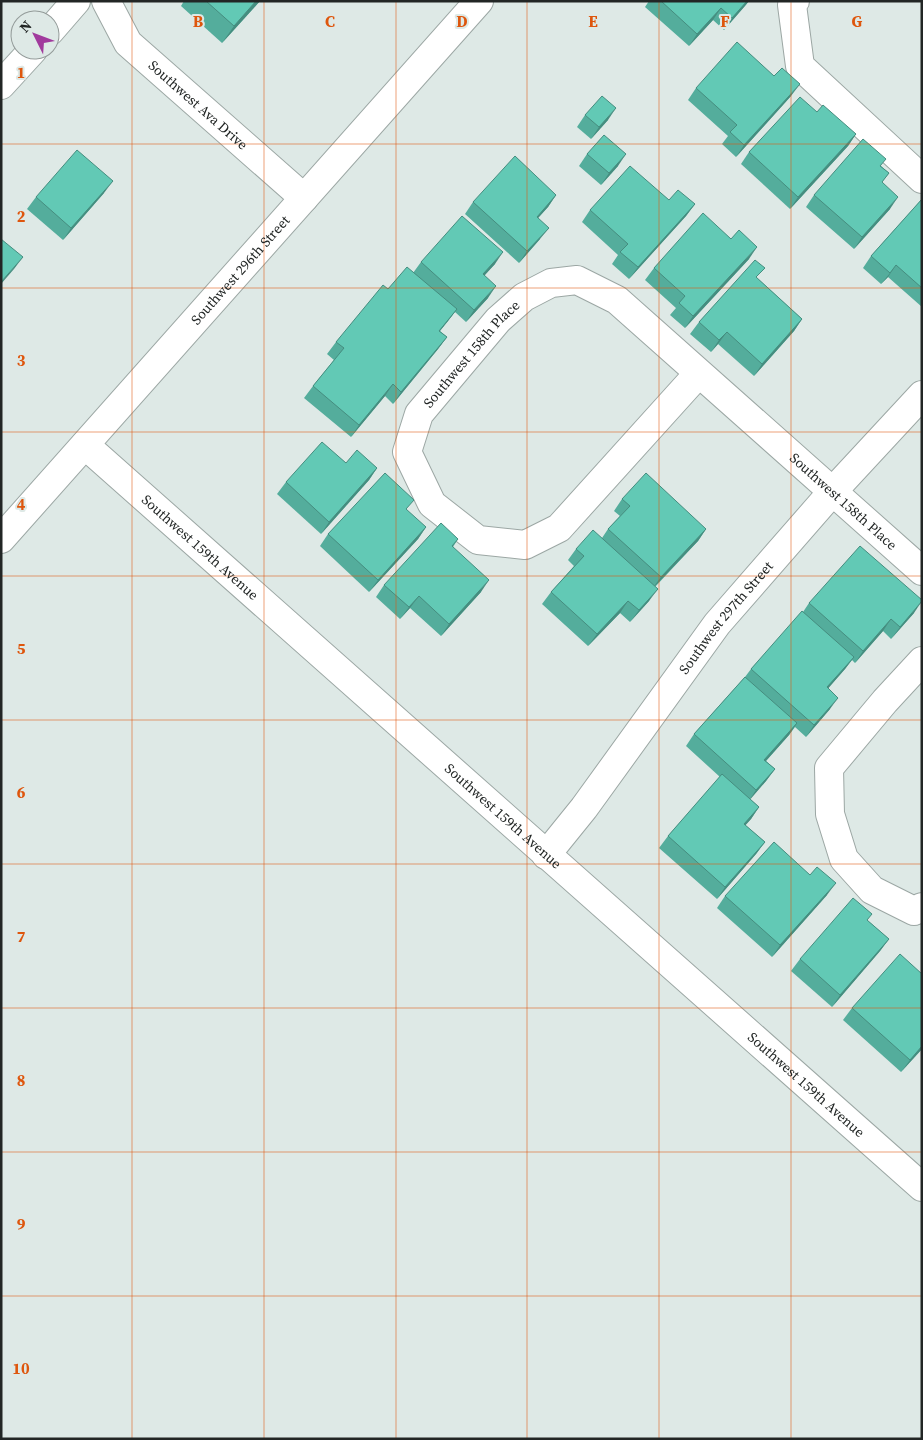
<svg xmlns="http://www.w3.org/2000/svg" width="923" height="1440" font-family="'Source Serif 4',serif">
<rect width="100%" height="100%" fill="#dee9e6"/>
<g fill="none" stroke-linecap="round" stroke-linejoin="round">
<defs>
<g id="minor">
<path id="s1" d="M106 1 128 43 304 198"/>
<path d="M795 1 792 5 800 66 922 179"/>
<path d="M50 31 76 1"/>
<path d="M1 85 33 50"/>
<path id="s2" d="M699 373 559 528 525 545 478 540 432 504 407 452 419 414 498 320 524 297 551 283 577 280 617 300 922 571"/>
<path id="s3" d="M85 445 922 1187"/>
<path d="M922 661 885 701 829 768 830 814 844 859 872 890 914 911 922 907"/>
<path id="s4" d="M546 855 584 808 717 624 833 491 922 395"/>
</g>
<g id="tertiary">
<path id="s5" d="M1 539 479 1"/>
</g>
</defs>
<use href="#minor" stroke="#9ca7a4" stroke-width="30"/>
<use href="#tertiary" stroke="#9ca7a4" stroke-width="30"/>
<use href="#minor" stroke="#fff" stroke-width="28"/>
<use href="#tertiary" stroke="#fff" stroke-width="28"/>
</g>
<g fill="#54ad9c">
<path d="M184 1H260L222 43 181 6Z"/>
<path d="M649 1H749L724 30 713 20 689 46 645 7Z"/>
<path d="M696 88 791 96 736 157 722 144 728 136 688 100Z"/>
<path d="M585 115 608 120 591 139 577 127Z"/>
<path d="M856 134 848 146 790 209 741 164 749 152Z"/>
<path d="M587 154 618 166 601 185 579 166Z"/>
<path d="M881 166 889 173 882 182 890 209 854 249 806 207 814 195Z"/>
<path d="M104 193 63 240 27 209 36 197Z"/>
<path d="M556 195 548 207 538 218 540 239 519 263 465 214 473 202Z"/>
<path d="M922 199V307L888 277 881 284 863 268 871 256Z"/>
<path d="M669 200 695 204 686 216 629 279 612 264 618 255 582 222 590 210Z"/>
<path d="M749 259 685 328 670 315 676 308 645 280 654 268Z"/>
<path d="M421 262 495 264 484 275 488 298 466 322 455 312 440 331 447 337 438 349 393 404 385 396 351 437 304 398 313 386 334 360 327 354 336 342 388 289 413 273Z"/>
<path d="M757 278 802 319 794 331 754 376 718 344 711 352 690 334 699 322Z"/>
<path d="M346 463 377 468 369 480 321 534 277 494 286 482Z"/>
<path d="M622 499 706 529 698 541 655 587 649 601 630 622 620 613 588 646 542 604 551 592 574 566 568 560 576 549 602 538 608 529 620 516 614 511Z"/>
<path d="M426 527 418 539 369 592 320 546 328 534Z"/>
<path d="M458 539 453 547 481 592 441 636 410 608 400 619 376 597 384 585Z"/>
<path d="M809 603 914 613 891 639 883 631 855 663 852 660 845 669 828 688 830 709 806 737 795 727 789 735 766 761 775 769 766 781 750 799 759 807 751 819 745 825 765 842 756 854 717 899 659 848 668 836 720 777 686 746 694 734 745 677 751 669 803 612Z"/>
<path d="M827 895 772 957 717 908 725 896Z"/>
<path d="M868 921 889 939 880 951 832 1007 791 971 800 959Z"/>
<path d="M922 974V1049L901 1072 843 1020 852 1008Z"/>
</g>
<g fill="#458d7f">
<path d="M256 1H260L222 43 234 26Z"/>
<path d="M747 1H749L745 6 724 30 732 18Z"/>
<path d="M721 8 713 20 689 46 697 34Z"/>
<path d="M800 84 791 96 736 157 744 145Z"/>
<path d="M616 108 608 120 591 139 599 127Z"/>
<path d="M856 134 848 146 790 209 798 197Z"/>
<path d="M626 154 618 166 601 185 609 173Z"/>
<path d="M113 181 104 193 63 240 71 228Z"/>
<path d="M556 195 548 207 528 229 537 217Z"/>
<path d="M898 197 890 209 854 249 862 237Z"/>
<path d="M695 204 686 216 629 279 638 267Z"/>
<path d="M549 228 540 239 519 263 527 251Z"/>
<path d="M757 247 749 259 685 328 693 316Z"/>
<path d="M503 252 495 264 475 286 483 274Z"/>
<path d="M23 257 14 269 1 284V282Z"/>
<path d="M896 265 888 277 881 284 890 273Z"/>
<path d="M496 286 488 298 466 322 474 310Z"/>
<path d="M457 309 448 321 430 343 439 331Z"/>
<path d="M802 319 794 331 754 376 762 364Z"/>
<path d="M727 332 718 344 711 352 719 340Z"/>
<path d="M447 337 438 349 393 404 401 392Z"/>
<path d="M393 384 385 396 351 437 359 425Z"/>
<path d="M377 468 369 480 321 534 329 522Z"/>
<path d="M426 527 418 539 369 592 378 580Z"/>
<path d="M706 529 698 541 652 589 661 577Z"/>
<path d="M489 580 481 592 441 636 449 624Z"/>
<path d="M658 589 649 601 630 622 639 610Z"/>
<path d="M419 596 410 608 400 619 409 607Z"/>
<path d="M628 601 620 613 588 646 597 634Z"/>
<path d="M922 601 914 613 891 639 900 627Z"/>
<path d="M891 619 883 631 855 663 863 651Z"/>
<path d="M854 657 845 669 819 699 827 687Z"/>
<path d="M838 698 830 709 806 737 814 725Z"/>
<path d="M797 723 789 735 756 772 764 760Z"/>
<path d="M775 769 766 781 748 802 756 790Z"/>
<path d="M759 807 751 819 736 836 744 824Z"/>
<path d="M765 842 756 854 717 899 725 887Z"/>
<path d="M836 883 827 895 772 957 780 945Z"/>
<path d="M889 939 880 951 832 1007 840 995Z"/>
<path d="M922 1046V1049L901 1072 910 1060Z"/>
</g>
<g fill="#62c9b5" stroke="#458d7f">
<path d="M206 1H256L234 26Z"/>
<path d="M661 1H747L732 18 721 8 697 34Z"/>
<path d="M737 42 774 76 782 68 800 84 744 145 730 132 737 125 696 88Z"/>
<path d="M602 96 616 108 599 127 585 115Z"/>
<path d="M800 97 817 112 823 105 856 134 798 197 749 152Z"/>
<path d="M604 135 626 154 609 173 587 154Z"/>
<path d="M863 139 886 159 880 166 889 173 882 182 898 197 862 237 814 195Z"/>
<path d="M77 150 113 181 71 228 36 197Z"/>
<path d="M515 156 556 195 537 217 549 228 527 251 473 202Z"/>
<path d="M630 166 669 200 678 190 695 204 638 267 620 252 628 244 590 210Z"/>
<path d="M922 199V288L896 265 890 273 871 256Z"/>
<path d="M703 213 731 239 739 230 757 247 693 316 679 303 685 296 654 268Z"/>
<path d="M462 216 503 252 483 274 496 286 474 310 421 262Z"/>
<path d="M1 239 23 257 1 282Z"/>
<path d="M755 260 765 268 756 277 802 319 762 364 727 332 719 340 699 322Z"/>
<path d="M407 267 457 309 439 331 447 337 416 374 401 392 393 384 359 425 313 386 344 348 336 342 383 285 388 289Z"/>
<path d="M322 442 346 463 357 450 377 468 329 522 286 482Z"/>
<path d="M385 473 414 500 406 509 426 527 378 580 328 534Z"/>
<path d="M646 473 706 529 661 577 608 529 630 506 622 499Z"/>
<path d="M441 523 458 539 452 546 489 580 449 624 419 596 409 607 384 585Z"/>
<path d="M593 530 658 589 639 610 628 601 597 634 551 592 584 556 576 549Z"/>
<path d="M860 546 922 600V601L900 627 891 619 863 651 809 603Z"/>
<path d="M802 611 854 657 827 687 838 698 814 725 751 669Z"/>
<path d="M745 677 797 723 764 760 775 769 756 790 694 734Z"/>
<path d="M722 774 759 807 744 824 765 842 725 887 668 836Z"/>
<path d="M774 842 810 875 817 867 836 883 780 945 725 896Z"/>
<path d="M853 898 872 914 867 920 889 939 840 995 800 959Z"/>
<path d="M900 954 922 974V1046L910 1060 852 1008Z"/>
</g>
<path fill="none" stroke="#de560d" stroke-width="1" stroke-opacity="0.55" d="M132 1V1439M264 1V1439M396 1V1439M527 1V1439M659 1V1439M791 1V1439M1 144H922M1 288H922M1 432H922M1 576H922M1 720H922M1 864H922M1 1008H922M1 1152H922M1 1296H922"/>
<g text-anchor="middle" stroke-width="4" stroke-linejoin="round" paint-order="stroke">
<g font-size="14" fill="#222625" stroke="#dee9e6">
<text dy="5" stroke="none"><textPath href="#s1" startOffset="141">Southwest Ava Drive</textPath></text>
<text dy="5" stroke="none"><textPath href="#s5" startOffset="360">Southwest 296th Street</textPath></text>
<text dy="5" stroke="none"><textPath href="#s2" startOffset="530">Southwest 158th Place</textPath></text>
<text dy="5" stroke="none"><textPath href="#s2" startOffset="1012">Southwest 158th Place</textPath></text>
<text dy="5" stroke="none"><textPath href="#s3" startOffset="154">Southwest 159th Avenue</textPath></text>
<text dy="5" stroke="none"><textPath href="#s4" startOffset="298">Southwest 297th Street</textPath></text>
<text dy="5" stroke="none"><textPath href="#s3" startOffset="559">Southwest 159th Avenue</textPath></text>
<text dy="5" stroke="none"><textPath href="#s3" startOffset="964">Southwest 159th Avenue</textPath></text>
</g>
</g>
<g font-size="16" text-anchor="middle" font-weight="bold" fill="#de560d" stroke="#dee9e6" stroke-width="4" stroke-linejoin="round" paint-order="stroke">
<text x="198" y="27">B</text>
<text x="330" y="27">C</text>
<text x="462" y="27">D</text>
<text x="593" y="27">E</text>
<text x="725" y="27">F</text>
<text x="857" y="27">G</text>
<text x="21" y="78">1</text>
<text x="21" y="222">2</text>
<text x="21" y="366">3</text>
<text x="21" y="510">4</text>
<text x="21" y="654">5</text>
<text x="21" y="798">6</text>
<text x="21" y="942">7</text>
<text x="21" y="1086">8</text>
<text x="21" y="1230">9</text>
<text x="21" y="1374">10</text>
</g>
<rect width="923" height="1440" fill="none" stroke="#222625" stroke-width="5"/>
<g transform="translate(35 35) rotate(312)"><circle r="24" fill="#dee9e6" stroke="#939b99"/>
<path d="M0-4L9 19L0 12L-9 19Z" fill="#a13a9d"/>
<text y="-8" font-size="14" font-weight="bold" text-anchor="middle" fill="#222625">N</text>
</g>
</svg>
